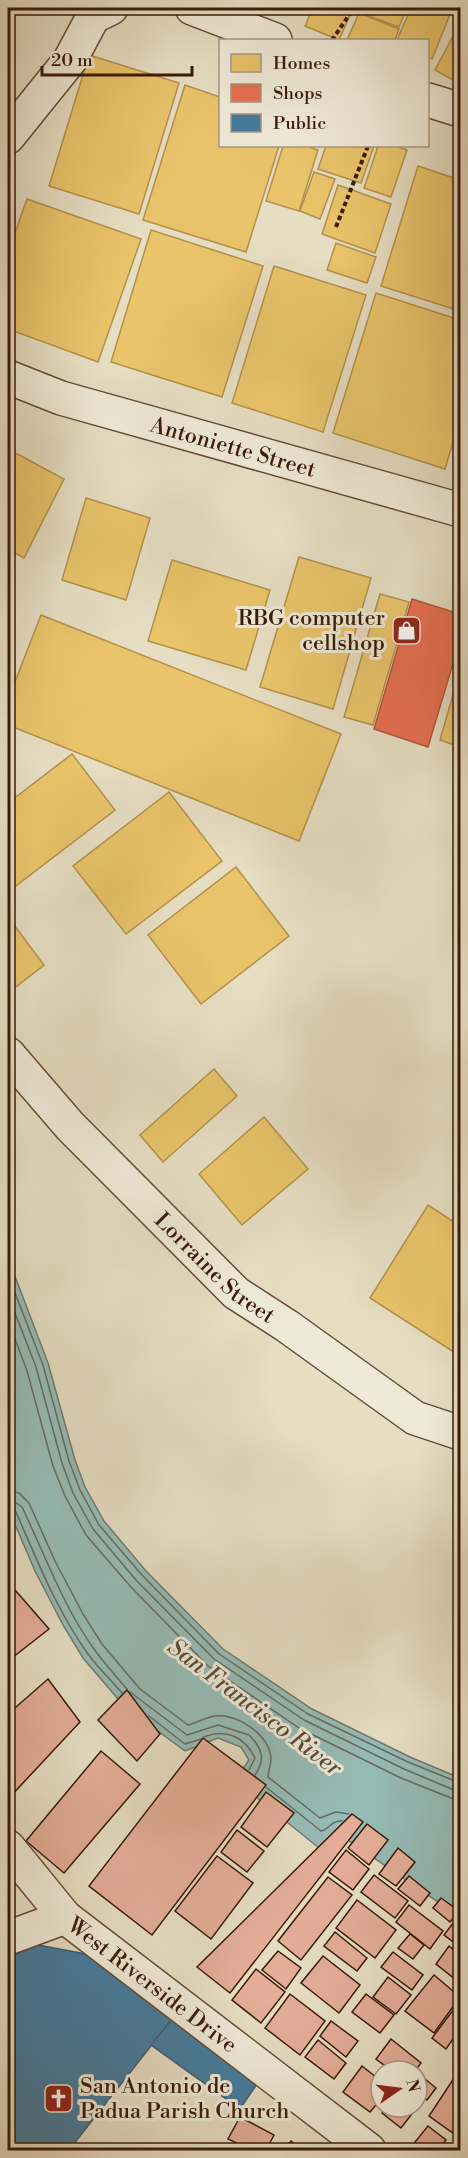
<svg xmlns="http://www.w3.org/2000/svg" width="468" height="2158" font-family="'Libre Bodoni',serif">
<rect width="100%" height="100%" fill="#e6dec3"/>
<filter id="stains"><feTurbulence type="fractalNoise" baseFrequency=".00333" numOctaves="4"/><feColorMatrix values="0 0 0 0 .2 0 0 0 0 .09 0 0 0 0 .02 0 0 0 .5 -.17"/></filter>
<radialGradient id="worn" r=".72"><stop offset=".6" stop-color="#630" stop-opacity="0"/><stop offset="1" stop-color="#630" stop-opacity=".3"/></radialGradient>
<path fill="#96bcb7" stroke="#717b71" stroke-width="1.5" d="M8 1258 48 1363 75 1460 85 1487 104 1521 146 1571 223 1649 312 1709 410 1757 460 1778V1917L339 1834 324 1852 235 1780 249 1760 241 1747 218 1738 185 1751 124 1706 83 1658 63 1625 35 1571 8 1508Z"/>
<g fill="#e9c46a" stroke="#b4914c" stroke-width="1.5">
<path d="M313 8H353L339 40 305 26Z"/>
<path d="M362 8H407L399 27 360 13Z"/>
<path d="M411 8H439L451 12 432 59 428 57V40H397Z"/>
<path d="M359 13 399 29 395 40H347Z"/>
<path d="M458 27 460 29V84L435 70Z"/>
<path d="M89 55 179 83 139 214 49 186Z"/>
<path d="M185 85 220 97V146H279L246 252 143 220Z"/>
<path d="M283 146H306L318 150 299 211 266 201Z"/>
<path d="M326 146H374L361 183 318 169Z"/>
<path d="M378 146H395L407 150 391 197 364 188Z"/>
<path d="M418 166 460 180V311L381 286Z"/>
<path d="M314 172 335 179 320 219 300 211Z"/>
<path d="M338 185 391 204 375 253 322 234Z"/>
<path d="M27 199 141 239 98 362 8 329V234L14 236Z"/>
<path d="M151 230 263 266 222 397 111 362Z"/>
<path d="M336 243 376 257 367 283 327 270Z"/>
<path d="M274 266 366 295 323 432 232 403Z"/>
<path d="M376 293 460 320V418L445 469 333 433Z"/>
<path d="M8 449 64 479 24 558 8 549Z"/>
<path d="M86 498 150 518 126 600 62 580Z"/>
<path d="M299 557 371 578 333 709 260 687Z"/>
<path d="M172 560 270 590 246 670 148 641Z"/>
<path d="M380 594 409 602 373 725 344 717Z"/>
<path d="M41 615 341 734 299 841 8 725V700Z"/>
<path d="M460 670V747L440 740Z"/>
<path d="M72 754 115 810 8 892V803Z"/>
<path d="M169 792 222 861 126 934 73 866Z"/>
<path d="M236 867 289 936 201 1004 148 935Z"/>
<path d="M8 917 44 965 8 993Z"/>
<path d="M214 1069 237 1096 163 1162 140 1135Z"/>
<path d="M264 1117 308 1169 242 1225 199 1174Z"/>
<path d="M428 1205 460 1226V1356L370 1298Z"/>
</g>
<path fill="#e76f51" stroke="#b3563b" stroke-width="1.5" d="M412 599 460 614V640L428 747 374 729Z"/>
<g fill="#457b9d" stroke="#425e70" stroke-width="1.5">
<path d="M38 1945 86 1954 173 2018 69 2150H8V1957Z"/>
<path d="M173 2018 259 2081 240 2109 151 2045Z"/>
<path d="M212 2144 223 2150H209Z"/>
</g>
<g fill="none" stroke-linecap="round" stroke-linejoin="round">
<g stroke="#686b5f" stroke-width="1.5">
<path d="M8 1275 43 1365 69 1461 80 1490 99 1525 142 1575 219 1654 308 1714 408 1762 460 1783"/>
<path d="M8 1295 36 1367 62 1463 73 1493 93 1529 136 1580 214 1659 304 1720 404 1769 454 1790H460"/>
<path d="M8 1320 27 1371 53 1466 65 1496 86 1535 130 1586 208 1666 299 1728 401 1778 451 1798 460 1799"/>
<path d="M8 1491 19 1493 29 1503 55 1561 83 1614 102 1644 140 1689 188 1725C197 1723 206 1717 215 1716 237 1713 270 1735 271 1759 271 1765 268 1771 268 1777L320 1818 336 1812 349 1814"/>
<path d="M8 1500 15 1502 22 1507C45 1555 63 1606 94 1649 104 1663 116 1676 127 1689"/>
<path d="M8 1508H12L16 1512C37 1560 57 1611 88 1654 98 1668 111 1680 122 1693"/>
<path d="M130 1692 187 1735 218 1725 249 1735C262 1748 266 1759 255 1775"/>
<path d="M149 1716 185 1744 201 1739"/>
<path d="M204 1737C226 1728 245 1737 255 1758L249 1770"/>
<path d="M266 1787 321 1831C329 1830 331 1820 342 1821"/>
</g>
</g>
<g fill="#e3ad98" stroke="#3a1a07" stroke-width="1.5">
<path d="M8 1582 49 1629 8 1661Z"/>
<path d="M48 1679 80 1722 8 1799V1714Z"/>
<path d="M127 1690 160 1734 137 1761 98 1720Z"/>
<path d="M203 1738 266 1785 152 1935 89 1886Z"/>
<path d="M101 1751 140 1784 64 1873 26 1841Z"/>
<path d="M266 1792 294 1813 267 1847 241 1827Z"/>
<path d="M352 1814 363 1822 230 1993 197 1967Z"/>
<path d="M367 1824 388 1840 369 1865 348 1848Z"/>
<path d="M237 1830 264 1851 247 1872 221 1852Z"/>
<path d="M398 1848 415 1862 396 1886 379 1874Z"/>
<path d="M346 1850 369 1869 353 1890 329 1872Z"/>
<path d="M217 1856 253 1883 211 1939 175 1911Z"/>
<path d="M374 1875 408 1901 395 1918 361 1892Z"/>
<path d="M409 1876 430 1893 420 1906 398 1889Z"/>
<path d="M328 1877 352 1895 301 1960 278 1941Z"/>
<path d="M441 1898 459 1911 450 1922 433 1908Z"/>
<path d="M357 1900 396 1930 375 1958 336 1928Z"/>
<path d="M409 1905 443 1931 430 1949 396 1922Z"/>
<path d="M460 1914V1947L444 1935Z"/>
<path d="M335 1932 367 1958 357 1971 324 1946Z"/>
<path d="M410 1934 424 1945 413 1959 398 1948Z"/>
<path d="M449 1946 460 1955V1983L436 1964Z"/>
<path d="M278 1951 301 1968 286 1989 262 1970Z"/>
<path d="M393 1952 423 1975 412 1990 381 1967Z"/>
<path d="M323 1956 360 1985 339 2013 301 1983Z"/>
<path d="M256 1969 285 1992 261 2023 232 2000Z"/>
<path d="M434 1975 460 1997 434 2033 405 2011Z"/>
<path d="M388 1977 411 1995 396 2014 373 1997Z"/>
<path d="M290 1994 325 2021 300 2055 265 2028Z"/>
<path d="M366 1994 394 2015 380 2033 352 2012Z"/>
<path d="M460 2001V2029L446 2049 432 2038Z"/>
<path d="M331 2021 358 2041 346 2057 320 2036Z"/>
<path d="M391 2039 421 2063 415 2071H392L376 2059Z"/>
<path d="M318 2040 346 2063 334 2079 305 2057Z"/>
<path d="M362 2066 381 2081V2099L370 2112 343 2092Z"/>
<path d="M460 2069V2138L429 2116Z"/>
<path d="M419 2074 436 2088 427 2100 417 2093V2077Z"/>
<path d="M417 2097 422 2101 401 2128 382 2113 386 2107H417Z"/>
<path d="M240 2117 274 2135 266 2150H251L228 2139Z"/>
<path d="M428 2126 446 2140 438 2150H416L411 2147Z"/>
<path d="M291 2141 302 2150H284Z"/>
</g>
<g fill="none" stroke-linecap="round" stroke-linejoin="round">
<defs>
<g id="minor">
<path d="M192 8 275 40"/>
<path d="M428 100 460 110"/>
<path d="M8 137 70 60 93 17 111 8"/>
<path id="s1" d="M8 377 61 398 460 510"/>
<path id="s2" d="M8 1054 70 1126 236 1293 287 1326 415 1418 460 1433"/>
<path id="s3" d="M8 1847 65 1917 369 2150"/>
<path d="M8 1938 65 1917"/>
</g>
</defs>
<use href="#minor" stroke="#654b36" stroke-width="36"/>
<g stroke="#3a1a07" stroke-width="4" stroke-dasharray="4.5 3" stroke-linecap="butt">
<path d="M332 40 354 8"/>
<path d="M336 227 368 146"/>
</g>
<use href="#minor" stroke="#efead8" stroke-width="33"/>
</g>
<defs>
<symbol id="shop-square" viewBox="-11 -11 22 22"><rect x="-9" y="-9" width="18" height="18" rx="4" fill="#8f2418" stroke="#efead8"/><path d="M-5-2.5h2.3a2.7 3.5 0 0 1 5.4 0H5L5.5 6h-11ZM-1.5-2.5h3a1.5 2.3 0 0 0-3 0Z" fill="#fff"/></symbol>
<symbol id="church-square" viewBox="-11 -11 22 22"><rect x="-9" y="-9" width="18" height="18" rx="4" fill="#8f2418" stroke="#efead8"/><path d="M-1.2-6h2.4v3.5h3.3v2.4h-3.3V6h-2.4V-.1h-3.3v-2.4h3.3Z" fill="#fff"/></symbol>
</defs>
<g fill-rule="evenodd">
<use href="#shop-square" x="390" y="614" width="33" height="33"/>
<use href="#church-square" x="42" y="2082" width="33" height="33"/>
</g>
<g text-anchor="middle" stroke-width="6" stroke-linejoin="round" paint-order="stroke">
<g font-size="22" fill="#3a1a07" stroke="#efead8">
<text dy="8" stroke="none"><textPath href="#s1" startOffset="236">Antoniette Street</textPath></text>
<text dy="8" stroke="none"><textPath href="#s2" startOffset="298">Lorraine Street</textPath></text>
<text dy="8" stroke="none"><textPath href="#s3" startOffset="201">West Riverside Drive</textPath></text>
</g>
<g font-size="22" fill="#3a1a07" stroke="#efead8" text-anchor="end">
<text x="385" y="625">RBG computer<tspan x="385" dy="25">cellshop</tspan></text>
<text x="80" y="2093" text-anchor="start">San Antonio de<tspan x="80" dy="25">Padua Parish Church</tspan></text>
</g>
<g font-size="24" font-style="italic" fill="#564b3c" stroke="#efead8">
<text transform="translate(255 1707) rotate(37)" y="8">San Francisco River</text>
</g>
</g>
<rect width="468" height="2158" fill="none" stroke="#e6dec3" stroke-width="30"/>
<rect x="9" y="9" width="450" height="2140" fill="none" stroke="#3a1a07" stroke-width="3"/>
<rect x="15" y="15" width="438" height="2128" fill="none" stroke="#3a1a07" stroke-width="1.5"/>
<rect x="219" y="39" width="210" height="108" fill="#efead8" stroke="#a79784" stroke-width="1.5"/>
<rect x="231" y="54" width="30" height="18" fill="#e9c46a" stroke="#a79784" stroke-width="1.5"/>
<text x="273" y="69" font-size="18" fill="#3a1a07">Homes</text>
<rect x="231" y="84" width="30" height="18" fill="#e76f51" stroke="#a79784" stroke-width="1.5"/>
<text x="273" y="99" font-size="18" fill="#3a1a07">Shops</text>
<rect x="231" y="114" width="30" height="18" fill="#457b9d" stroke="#a79784" stroke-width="1.5"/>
<text x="273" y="129" font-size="18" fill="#3a1a07">Public</text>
<g transform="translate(399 2089) rotate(76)"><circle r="28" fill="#efead8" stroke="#a79784" stroke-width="1.5"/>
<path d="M0-4.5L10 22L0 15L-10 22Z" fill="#8f2418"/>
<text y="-9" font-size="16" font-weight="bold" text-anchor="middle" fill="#3a1a07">N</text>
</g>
<path d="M42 66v9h150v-9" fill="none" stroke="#3a1a07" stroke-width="3"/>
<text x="51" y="66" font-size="18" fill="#3a1a07" stroke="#efead8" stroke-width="4.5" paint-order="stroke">20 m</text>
<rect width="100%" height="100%" filter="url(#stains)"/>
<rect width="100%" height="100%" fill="url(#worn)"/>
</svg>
